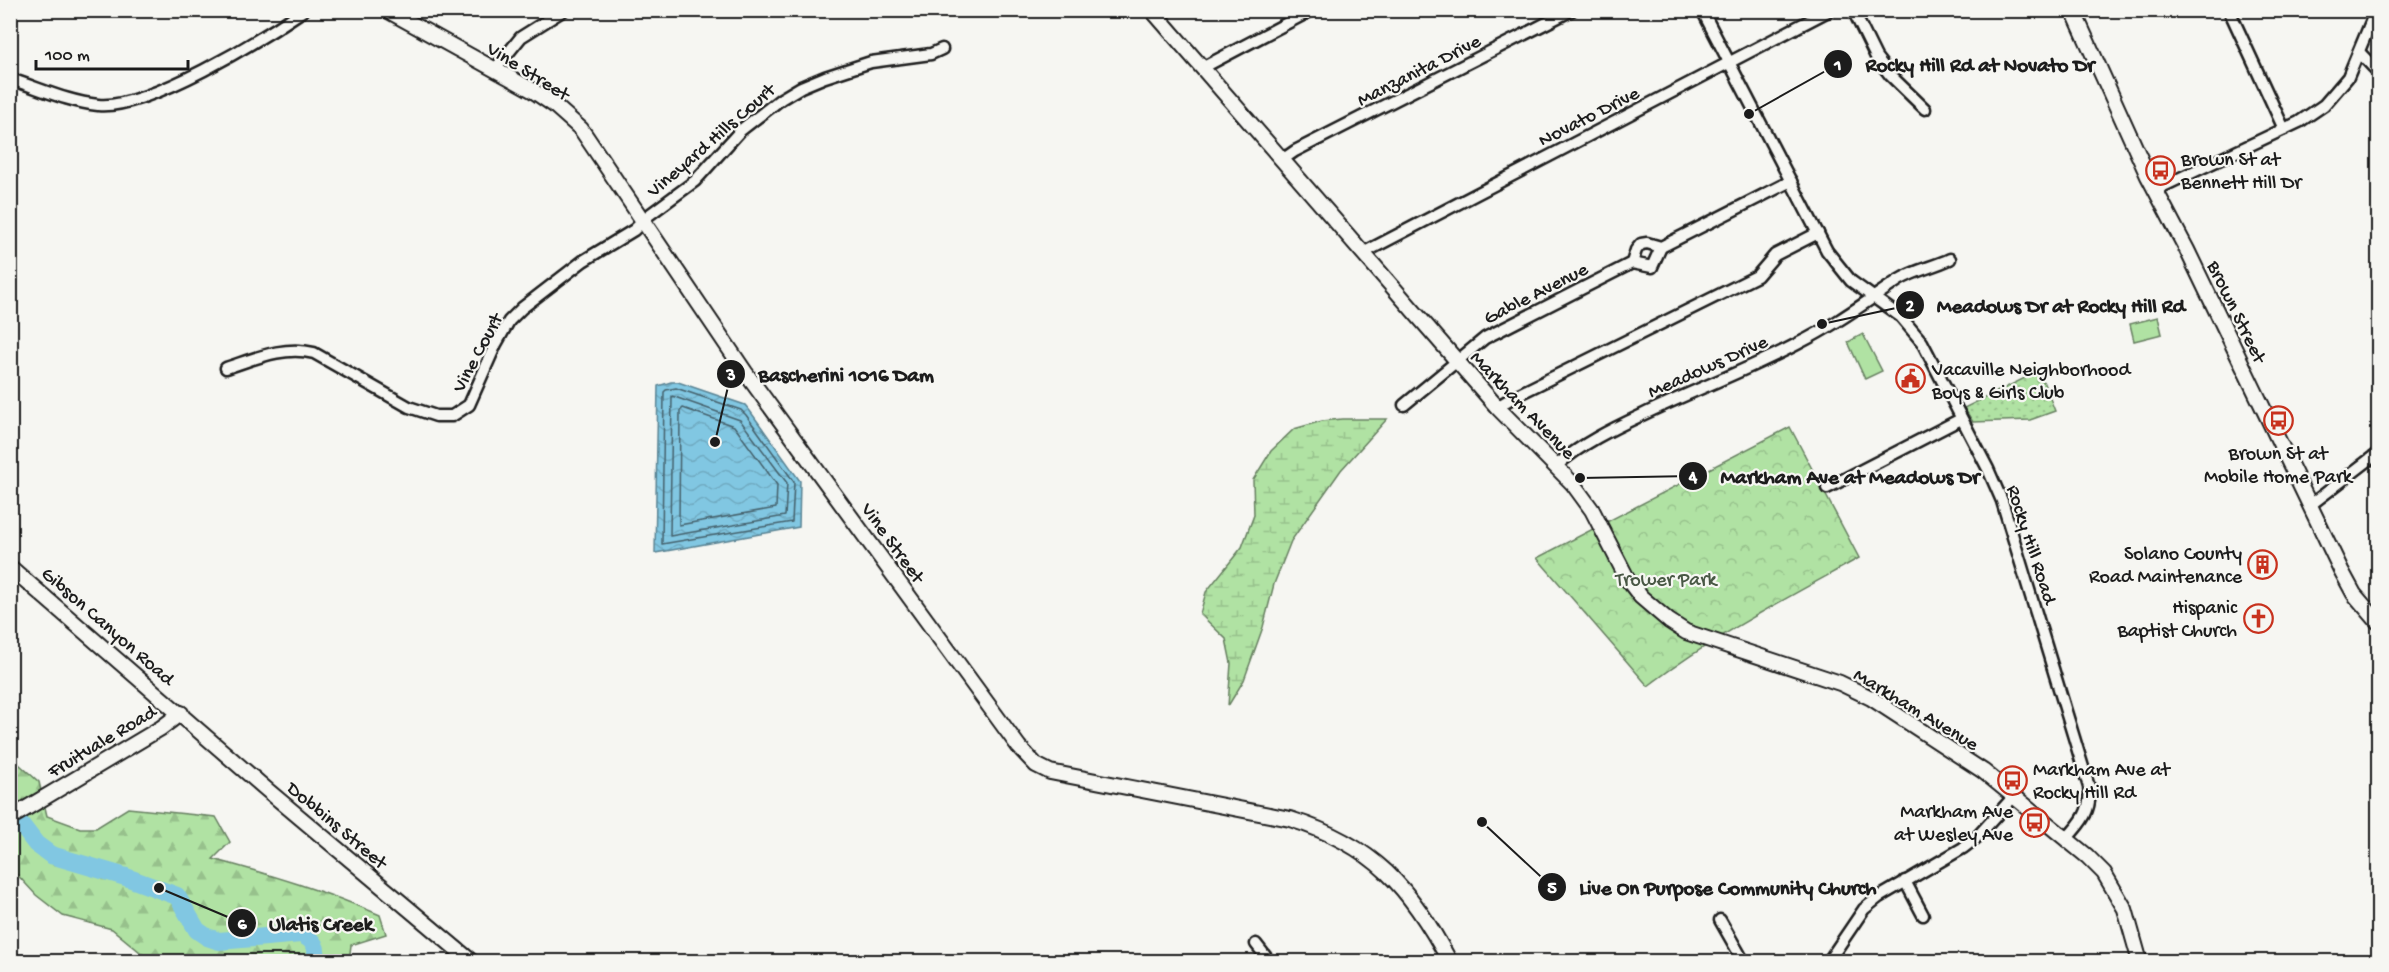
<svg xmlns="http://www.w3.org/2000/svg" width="2389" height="972" font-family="'Gochi Hand',sans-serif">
<defs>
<pattern id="forest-firs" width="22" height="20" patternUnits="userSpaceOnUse" patternTransform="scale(1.5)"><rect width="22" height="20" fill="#b0e2a3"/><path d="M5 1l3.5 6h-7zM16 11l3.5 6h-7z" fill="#97c18c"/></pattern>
<pattern id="wetland-marsh" width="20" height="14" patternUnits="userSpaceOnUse" patternTransform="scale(1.5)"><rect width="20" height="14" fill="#b0e2a3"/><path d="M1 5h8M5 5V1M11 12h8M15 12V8" fill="none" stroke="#97c18c"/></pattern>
<pattern id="park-crowns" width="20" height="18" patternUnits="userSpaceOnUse" patternTransform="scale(1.5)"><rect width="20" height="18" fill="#b0e2a3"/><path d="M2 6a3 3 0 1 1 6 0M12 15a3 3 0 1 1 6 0" fill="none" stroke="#97c18c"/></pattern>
<pattern id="garden-dots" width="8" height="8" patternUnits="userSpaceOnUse" patternTransform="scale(1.5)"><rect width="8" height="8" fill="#b0e2a3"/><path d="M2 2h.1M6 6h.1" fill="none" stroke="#97c18c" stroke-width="1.8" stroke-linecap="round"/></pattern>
<pattern id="water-waves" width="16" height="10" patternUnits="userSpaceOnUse" patternTransform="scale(1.5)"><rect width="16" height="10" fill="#81c7e2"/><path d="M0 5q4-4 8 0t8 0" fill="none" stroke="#6faac1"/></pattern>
</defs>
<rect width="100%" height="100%" fill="#f6f6f2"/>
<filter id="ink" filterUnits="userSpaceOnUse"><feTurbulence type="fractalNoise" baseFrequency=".0167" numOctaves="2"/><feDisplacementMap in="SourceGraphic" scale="12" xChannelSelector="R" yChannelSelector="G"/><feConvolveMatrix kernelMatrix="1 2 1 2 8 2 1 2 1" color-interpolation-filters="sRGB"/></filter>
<g filter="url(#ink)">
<g fill="#b0e2a3" stroke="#667f60" stroke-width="1.5">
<path d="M2158 317 2162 334 2134 341 2130 324Z"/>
<path d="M1863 334 1882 371 1865 379 1848 342Z"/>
</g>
<path fill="url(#forest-firs)" stroke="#667f60" stroke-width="1.5" d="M11 757 39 782 47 816 80 828H96L128 808 216 817 230 842 213 859C272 875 325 891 380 915L386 934 351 945 349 961H151L112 929 63 916 36 895 11 868Z"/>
<path fill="url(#wetland-marsh)" stroke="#667f60" stroke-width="1.5" d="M1342 419H1387L1341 470 1291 541 1274 584 1263 627 1244 680 1228 706 1231 663 1226 639 1200 614 1206 592 1242 547 1254 515 1253 480 1271 451 1294 429 1322 421Z"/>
<path fill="url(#park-crowns)" stroke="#667f60" stroke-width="1.5" d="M1790 427 1859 558C1787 598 1714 636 1648 686L1537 558Z"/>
<path fill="url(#garden-dots)" stroke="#667f60" stroke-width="1.5" d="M2039 371 2055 411 2030 420 1973 422 1964 408Z"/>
<path fill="url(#water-waves)" stroke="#598393" stroke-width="1.5" d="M671 382H678L745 405 750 411 800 481 799 527 655 553 658 386Z"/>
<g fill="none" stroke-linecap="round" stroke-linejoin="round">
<g stroke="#44606b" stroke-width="1.5">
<path d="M676 388 741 410 746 415 794 482 792 522 662 544 664 392 666 390Z"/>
<path d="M672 396 740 420 787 483 785 516 670 536Z"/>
<path d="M683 408 734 426 777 485 776 508 679 525 680 411Z"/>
</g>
<path stroke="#81c7e2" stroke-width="18" d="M10 810 36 844 51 855 126 877 177 896 197 930 207 937 219 941 301 934C313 940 321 948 313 962"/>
<defs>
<g id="street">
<path d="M1702 10 1827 251 1851 281 1901 317 1922 342 1988 469 2002 501 2089 787C2092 810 2082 822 2066 839"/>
<path d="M1853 10 1876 57 1890 75 1925 109"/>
<path d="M2229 10 2284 129"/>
<path d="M2359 52 2378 72"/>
<path d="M496 68 521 37 564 10"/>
<path d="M1202 68 1312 10"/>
<path d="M10 79C39 88 68 102 98 105 147 110 262 39 304 10"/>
<path d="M1282 160 1295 151 1572 10"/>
<path d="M2155 190 2299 122 2324 105 2348 77 2376 10"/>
<path d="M1363 253 1830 10"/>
<path d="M1632 263 1636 250 1641 244 1647 243 1661 247 1791 181"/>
<path d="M226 368C254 359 284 345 314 353L409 407 436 416H452L469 405 496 344 509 321 522 308 583 261 634 230 649 215 695 181 741 130 781 99 801 87 825 77 871 62 931 54 942 49"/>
<path d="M1404 405 1485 338 1632 263 1652 267 1661 247"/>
<path d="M1497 407 1517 395 1757 276 1775 255 1818 233"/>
<path d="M1556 466C1581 444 1612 429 1642 415 1694 390 1748 370 1799 343 1835 325 1866 302 1899 280 1915 270 1933 267 1950 259"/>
<path d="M1827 488 1961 419"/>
<path d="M2309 506 2378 453"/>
<path d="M1905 881 1923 915"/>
<path d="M1720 920 1744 962"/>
<path d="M1256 944 1270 962"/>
<path d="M10 961 11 962"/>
<path d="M1828 962 1864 909 1879 897 1963 848 1976 838 2015 795"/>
</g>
<g id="secondary">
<path d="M387 10 532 90 554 105 581 129 745 372 1019 747 1036 765 1050 772 1290 819C1374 845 1410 887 1450 962"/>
<path d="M1152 10 1497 407 1573 484 1592 510 1628 580 1641 597 1669 621 1686 632 1840 683 1871 698 1983 771 2087 856 2104 873 2125 909 2140 962"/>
<path d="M2073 10 2148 176 2187 250 2341 570 2354 594 2378 622"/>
<path d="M10 567 266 789 472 962"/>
<path d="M10 818 161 728 181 713"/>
</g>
</defs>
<use href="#street" stroke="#1c1c1c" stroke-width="15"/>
<use href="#secondary" stroke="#1c1c1c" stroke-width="18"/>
<use href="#street" stroke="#f6f6f2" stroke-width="10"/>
<use href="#secondary" stroke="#f6f6f2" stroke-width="14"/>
</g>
</g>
<defs>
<symbol id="bus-ring" viewBox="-11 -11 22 22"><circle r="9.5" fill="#f6f6f2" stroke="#c8321e" stroke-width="1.5"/><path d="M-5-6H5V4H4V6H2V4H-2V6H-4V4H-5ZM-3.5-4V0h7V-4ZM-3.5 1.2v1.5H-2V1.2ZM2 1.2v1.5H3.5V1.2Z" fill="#c8321e"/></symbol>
<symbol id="civic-ring" viewBox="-11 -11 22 22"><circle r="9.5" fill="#f6f6f2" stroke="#c8321e" stroke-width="1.5"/><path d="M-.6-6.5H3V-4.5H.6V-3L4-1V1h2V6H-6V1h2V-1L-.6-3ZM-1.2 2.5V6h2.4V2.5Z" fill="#c8321e"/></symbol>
<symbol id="building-ring" viewBox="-11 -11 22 22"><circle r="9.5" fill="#f6f6f2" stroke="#c8321e" stroke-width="1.5"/><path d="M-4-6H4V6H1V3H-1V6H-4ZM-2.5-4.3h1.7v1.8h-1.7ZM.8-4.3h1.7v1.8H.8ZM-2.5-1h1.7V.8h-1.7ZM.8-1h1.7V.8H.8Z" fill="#c8321e"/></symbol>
<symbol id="church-ring" viewBox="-11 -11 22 22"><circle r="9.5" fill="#f6f6f2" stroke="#c8321e" stroke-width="1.5"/><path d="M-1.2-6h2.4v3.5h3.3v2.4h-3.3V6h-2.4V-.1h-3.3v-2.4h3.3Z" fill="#c8321e"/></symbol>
</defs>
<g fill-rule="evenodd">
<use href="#bus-ring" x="2144" y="154" width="33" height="33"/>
<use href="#civic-ring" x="1894" y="362" width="33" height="33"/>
<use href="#bus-ring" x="2262" y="404" width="33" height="33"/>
<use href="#building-ring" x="2246" y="548" width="33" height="33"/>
<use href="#church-ring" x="2242" y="602" width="33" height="33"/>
<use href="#bus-ring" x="1996" y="764" width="33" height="33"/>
<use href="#bus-ring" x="2018" y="806" width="33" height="33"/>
</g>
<g text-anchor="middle" stroke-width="4.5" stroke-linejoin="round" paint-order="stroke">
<g font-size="20" fill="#1c1c1c" stroke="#f6f6f2">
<text transform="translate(1418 69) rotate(-27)" y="7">Manzanita Drive</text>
<text transform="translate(529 70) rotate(32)" y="7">Vine Street</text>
<text transform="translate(1588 115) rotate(-27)" y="7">Novato Drive</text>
<text transform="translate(710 139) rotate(-41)" y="7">Vineyard Hills Court</text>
<text transform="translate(1535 292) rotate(-27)" y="7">Gable Avenue</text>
<text transform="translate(2238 311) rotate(64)" y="7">Brown Street</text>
<text transform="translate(476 352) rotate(-62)" y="7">Vine Court</text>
<text transform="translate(1707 365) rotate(-24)" y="7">Meadows Drive</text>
<text transform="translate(1524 404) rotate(46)" y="7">Markham Avenue</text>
<text transform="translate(894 542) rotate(54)" y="7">Vine Street</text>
<text transform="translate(2033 544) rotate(72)" y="7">Rocky Hill Road</text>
<text transform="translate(109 625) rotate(41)" y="7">Gibson Canyon Road</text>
<text transform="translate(1917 708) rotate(31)" y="7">Markham Avenue</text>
<text transform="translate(101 740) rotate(-31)" y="7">Fruitvale Road</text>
<text transform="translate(338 824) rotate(40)" y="7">Dobbins Street</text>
</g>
<g font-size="20" fill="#1c1c1c" stroke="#f6f6f2" text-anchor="start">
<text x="2181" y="165">Brown St at<tspan x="2181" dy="23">Bennett Hill Dr</tspan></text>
<text x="1932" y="375">Vacaville Neighborhood<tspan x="1932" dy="23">Boys &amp; Girls Club</tspan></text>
<text x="2278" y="459" text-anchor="middle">Brown St at<tspan x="2278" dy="23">Mobile Home Park</tspan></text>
<text x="2242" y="559" text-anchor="end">Solano County<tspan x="2242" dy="23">Road Maintenance</tspan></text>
<text x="2237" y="613" text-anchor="end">Hispanic<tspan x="2237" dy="23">Baptist Church</tspan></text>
<text x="2033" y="775">Markham Ave at<tspan x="2033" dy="23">Rocky Hill Rd</tspan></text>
<text x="2013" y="817" text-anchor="end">Markham Ave<tspan x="2013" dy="23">at Wesley Ave</tspan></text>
</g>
<g font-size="20" fill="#485744" stroke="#f6f6f2">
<text x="1666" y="585">Trower Park</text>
</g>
</g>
<path fill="none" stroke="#1c1c1c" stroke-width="2" d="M1749 114L1838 64M1822 324L1910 305M715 442L731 374M1580 478L1693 476M1482 822L1552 887M159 888L242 923"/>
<g fill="#1c1c1c" stroke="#f6f6f2" stroke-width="2">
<circle cx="1749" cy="114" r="6"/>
<circle cx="1822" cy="324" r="6"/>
<circle cx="715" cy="442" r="6"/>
<circle cx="1580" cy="478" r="6"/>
<circle cx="1482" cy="822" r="6"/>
<circle cx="159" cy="888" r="6"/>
<circle cx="1838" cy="64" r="15"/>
<circle cx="1910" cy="305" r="15"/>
<circle cx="731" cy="374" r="15"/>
<circle cx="1693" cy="476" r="15"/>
<circle cx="1552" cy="887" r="15"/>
<circle cx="242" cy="923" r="15"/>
</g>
<g font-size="18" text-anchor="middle" font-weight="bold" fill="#fff">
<text x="1838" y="70">1</text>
<text x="1910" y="311">2</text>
<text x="731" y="380">3</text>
<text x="1693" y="482">4</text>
<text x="1552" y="893">5</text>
<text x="242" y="929">6</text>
</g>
<g font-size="21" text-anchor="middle" font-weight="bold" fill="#1c1c1c" stroke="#f6f6f2" stroke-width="4.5" stroke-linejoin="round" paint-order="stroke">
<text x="1980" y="71">Rocky Hill Rd at Novato Dr</text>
<text x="2061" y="312">Meadows Dr at Rocky Hill Rd</text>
<text x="846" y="381">Bascherini 1016 Dam</text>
<text x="1850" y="483">Markham Ave at Meadows Dr</text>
<text x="1728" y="894">Live On Purpose Community Church</text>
<text x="321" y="930">Ulatis Creek</text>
</g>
<rect width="2389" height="972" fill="none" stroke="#f6f6f2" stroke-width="36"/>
<rect x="18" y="18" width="2353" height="936" fill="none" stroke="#1c1c1c" stroke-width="2" filter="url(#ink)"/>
<path d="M36 60v9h152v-9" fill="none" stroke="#1c1c1c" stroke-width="3"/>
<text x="45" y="60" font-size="18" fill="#1c1c1c" stroke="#f6f6f2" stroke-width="4.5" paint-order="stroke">100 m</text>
</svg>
